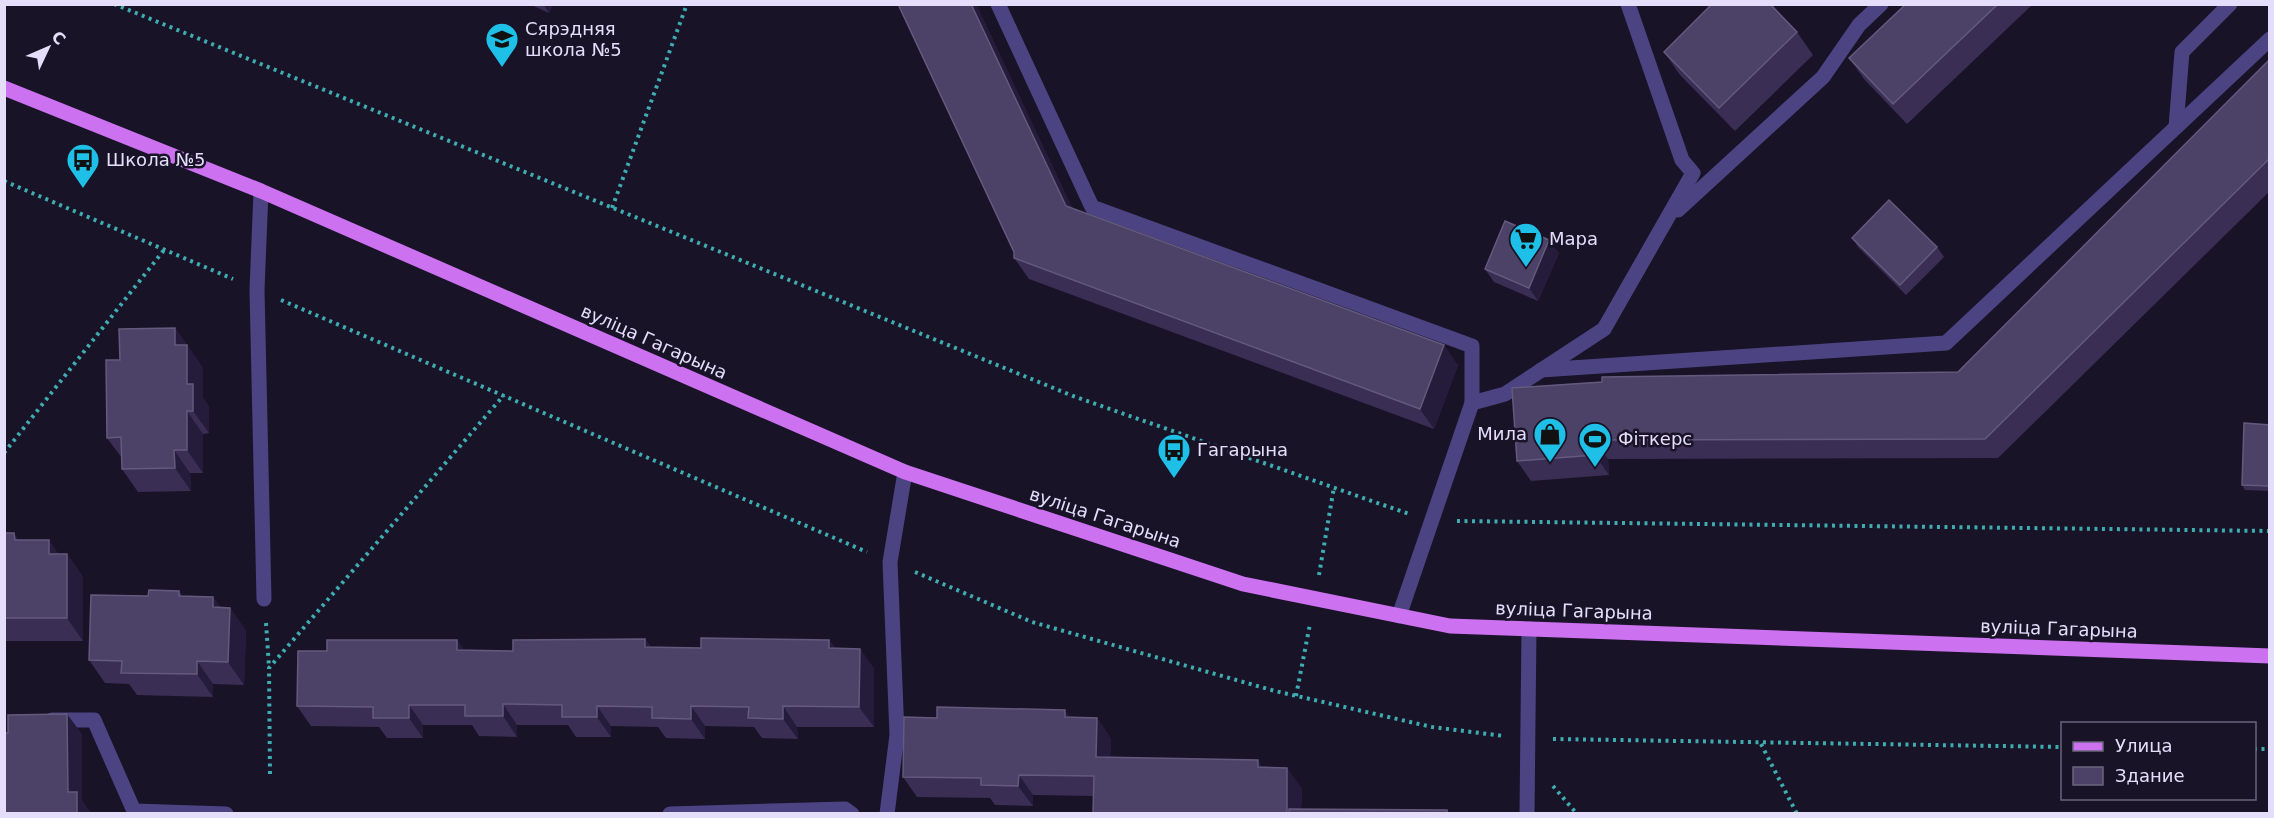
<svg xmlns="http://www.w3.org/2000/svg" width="2274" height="818" font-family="'DejaVu Sans',sans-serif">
<rect width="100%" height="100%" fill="#191328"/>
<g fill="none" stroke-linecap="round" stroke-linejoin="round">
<g stroke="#3eacb0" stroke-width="4" stroke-dasharray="3 4.5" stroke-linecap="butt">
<path d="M114 4 1073 396 1409 514"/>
<path d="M4 181 233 279"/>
<path d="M612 208 687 4"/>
<path d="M281 300 867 552"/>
<path d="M4 453 164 250"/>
<path d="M1457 521 2270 531"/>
<path d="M915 572 1032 622 1275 691 1432 727 1504 736"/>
<path d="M1319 575 1334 487"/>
<path d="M266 623 269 667"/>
<path d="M1296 696 1310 624"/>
<path d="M1553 739 2062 747"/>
<path d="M1761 744 1797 814"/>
<path d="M2254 749H2270"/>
<path d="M270 774 269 668 504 395"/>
<path d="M1553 786 1577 814"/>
</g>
<g stroke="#4c4482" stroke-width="15">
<path d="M998 4 1092 207 1472 346V403"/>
<path d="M2176 127 2182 52 2230 4"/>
<path d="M261 191 257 290 264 599"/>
<path d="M1678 210 1823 77 1859 25 1881 4"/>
<path d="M1541 370 1946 343 2270 39"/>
<path d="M1399 616 1472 403 1505 394 1604 329 1693 173 1682 160 1628 4"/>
<path d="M52 720H94L134 811"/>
<path d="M135 814 134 811 226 814"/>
<path d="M670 814 845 809 852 814"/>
<path d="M887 814 897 735 890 562 905 472"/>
<path d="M1527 814 1529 629"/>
</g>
<path stroke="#cc71f0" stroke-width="15" d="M4 88 261 191 905 472 1243 584 1450 626 2270 656"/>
</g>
<g fill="#3a2e54">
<path d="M529 4H553L549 13Z"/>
<path d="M898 4H976L1072 208 1458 365 1434 429 1029 279 1014 258V252Z"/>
<path d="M1906 4H2033L1907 124 1864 79 1849 58Z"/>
<path d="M1797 32 1813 55 1735 131 1680 75 1664 52Z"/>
<path d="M2270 59V191L1998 458 1608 459 1609 475 1531 481 1517 461 1602 382 1958 372Z"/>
<path d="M1852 238 1937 247 1944 257 1906 295 1858 247Z"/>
<path d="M1559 253 1538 301 1494 282 1485 269Z"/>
<path d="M175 328 203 368V398L209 407V433L203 434V473H190L191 491 138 492 122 469V458L107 438Z"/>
<path d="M2270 425V491L2245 490 2242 485Z"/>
<path d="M4 533 19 540 59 554H67L83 577V641H4Z"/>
<path d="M179 591 183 597H213L220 607 230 608 246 631 244 685 213 684V697L137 695 129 684 105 683 89 660 148 596Z"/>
<path d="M645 639 651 647 701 648 829 640 835 648 860 649 874 669V727H797L798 739 762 738 754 727 705 726V739L666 738 658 727 611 726V737H576L568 725H517V737L479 736 472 725H423V738H387L379 727 311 726 297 706 457 640 464 650 513 651Z"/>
<path d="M937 718H1097L1111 739 1110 758 1263 768 1302 788 1301 809 1447 810 1449 813H1093L1094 796 1033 795V806L995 805 990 798 917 797 903 777Z"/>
</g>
<g fill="#251b3b">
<path d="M543 4H553L549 13Z"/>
<path d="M971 4H976L1081 226 1066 206Z"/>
<path d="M1549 240 1559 253 1538 301 1529 288Z"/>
<path d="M175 328 203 368V398L209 407V433L193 411 187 384 175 345Z"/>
<path d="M1444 345 1458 365 1434 429 1420 409Z"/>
<path d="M187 411 203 434V473L187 450Z"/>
<path d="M1594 440 1608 459 1609 475 1595 455Z"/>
<path d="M174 450 190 473 191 491 175 468Z"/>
<path d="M14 533 30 556 15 540Z"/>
<path d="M49 540 65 563 49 554Z"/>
<path d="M67 554 83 577V641L67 618Z"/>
<path d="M213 597 229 620 213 607Z"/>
<path d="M230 608 246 631 244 685 228 662Z"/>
<path d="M645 639 659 660 645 647Z"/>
<path d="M457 640 471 660 457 650Z"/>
<path d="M829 640 843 661 829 648Z"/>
<path d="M860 649 874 669V727L859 707Z"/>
<path d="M197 661 213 684V697L197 674Z"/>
<path d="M503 704 517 725V737L503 716Z"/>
<path d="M409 705 423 725V738L409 718Z"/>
<path d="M597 706 611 726V737L597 717Z"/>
<path d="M691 706 705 726V739L691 719Z"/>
<path d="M783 706 797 727 798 739 783 719Z"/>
<path d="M1065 710 1080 730 1065 717Z"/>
<path d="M67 714 82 734V800L91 813H77L68 792Z"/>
<path d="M1097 718 1111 739 1110 777 1096 757Z"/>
<path d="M1258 760 1272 781 1258 767Z"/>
<path d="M1287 768 1302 788 1301 813H1287Z"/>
<path d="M1019 775 1033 795V806L1018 786Z"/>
</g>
<g fill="#4c4166" stroke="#645a7d" stroke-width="1.5">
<path d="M898 4H971L1066 206 1444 345 1420 409 1014 258V252Z"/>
<path d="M1712 4H1770L1797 32 1719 108 1664 52Z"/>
<path d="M1906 4H1998L1893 104 1849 58Z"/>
<path d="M2270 59V158L1985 439 1594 440 1595 455 1517 461 1512 388 1602 382V377L1958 372Z"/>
<path d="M1889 200 1937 247 1900 285 1852 238Z"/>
<path d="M1505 221 1549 240 1529 288 1485 269Z"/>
<path d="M175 328V345H187V384H193V411H187V450H174L175 468 122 469 121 437 107 438 106 360H120L119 329Z"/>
<path d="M2244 423 2270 425V486L2242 485Z"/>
<path d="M4 533H14L15 540H49V554H67V618H4Z"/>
<path d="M149 590 179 591V596L213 597V607L230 608 228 662 197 661V674L121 673 122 661 89 660 91 595 148 596Z"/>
<path d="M701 638 829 640V648L860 649 859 707 783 706V719L748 718 749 707 691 706V719L652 718V707L597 706V717H562V705L503 704V716H465V705H409V718H373V707L297 706 298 651H327V640H457V650L513 651V640L645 639V647L701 648Z"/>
<path d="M937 707 1065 710V717L1097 718 1096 757 1258 760V767L1287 768V813H1093L1094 776 1019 775 1018 786 981 785V778L903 777 904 717 937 718Z"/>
<path d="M67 714 68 792H77V813H4V733H8V715Z"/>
<path d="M1289 809 1447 810V813H1289Z"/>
</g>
<defs>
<symbol id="school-pin" viewBox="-11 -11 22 30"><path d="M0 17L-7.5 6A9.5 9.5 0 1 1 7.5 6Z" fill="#1fc0e7" stroke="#191328"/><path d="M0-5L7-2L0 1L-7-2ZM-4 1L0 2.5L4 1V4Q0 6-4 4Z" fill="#111"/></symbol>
<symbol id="bus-pin" viewBox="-11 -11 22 30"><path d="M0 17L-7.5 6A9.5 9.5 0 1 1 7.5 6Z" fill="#1fc0e7" stroke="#191328"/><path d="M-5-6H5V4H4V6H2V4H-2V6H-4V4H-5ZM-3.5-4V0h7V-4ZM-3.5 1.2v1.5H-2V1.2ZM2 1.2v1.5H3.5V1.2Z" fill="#111"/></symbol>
<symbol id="supermarket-pin" viewBox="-11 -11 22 30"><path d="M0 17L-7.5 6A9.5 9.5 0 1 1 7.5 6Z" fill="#1fc0e7" stroke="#191328"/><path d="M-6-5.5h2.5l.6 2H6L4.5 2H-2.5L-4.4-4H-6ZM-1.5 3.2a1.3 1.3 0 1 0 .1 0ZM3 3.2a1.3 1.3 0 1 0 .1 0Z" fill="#111"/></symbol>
<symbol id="shop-pin" viewBox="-11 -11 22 30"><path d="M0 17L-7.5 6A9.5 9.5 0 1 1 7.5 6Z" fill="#1fc0e7" stroke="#191328"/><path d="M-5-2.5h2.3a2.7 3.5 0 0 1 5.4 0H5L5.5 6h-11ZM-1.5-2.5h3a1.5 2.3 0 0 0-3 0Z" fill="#111"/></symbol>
<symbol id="stadium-pin" viewBox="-11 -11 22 30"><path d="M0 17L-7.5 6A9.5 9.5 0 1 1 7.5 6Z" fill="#1fc0e7" stroke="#191328"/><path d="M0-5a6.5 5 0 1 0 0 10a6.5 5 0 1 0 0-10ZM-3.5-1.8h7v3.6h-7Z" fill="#111"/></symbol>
</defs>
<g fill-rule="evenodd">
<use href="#school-pin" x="483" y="20" width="38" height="52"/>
<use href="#bus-pin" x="64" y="141" width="38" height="52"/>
<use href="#supermarket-pin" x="1507" y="220" width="38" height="52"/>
<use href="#shop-pin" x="1531" y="415" width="38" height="52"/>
<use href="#stadium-pin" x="1576" y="420" width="38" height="52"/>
<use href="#bus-pin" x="1155" y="431" width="38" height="52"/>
</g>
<g text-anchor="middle" stroke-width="5" stroke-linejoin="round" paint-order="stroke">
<g font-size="18" fill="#e4defb" stroke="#191328" text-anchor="start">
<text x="525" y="35">Сярэдняя<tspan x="525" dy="21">школа №5</tspan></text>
<text x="106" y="166">Школа №5</text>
<text x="1549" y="245">Мара</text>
<text x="1527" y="440" text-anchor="end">Мила</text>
<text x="1618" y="445">Фіткерс</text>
<text x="1197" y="456">Гагарына</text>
</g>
<g font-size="18" fill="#e4defb" stroke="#191328">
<text transform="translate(654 342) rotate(24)" y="6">вуліца Гагарына</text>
<text transform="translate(1105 518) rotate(18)" y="6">вуліца Гагарына</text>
<text transform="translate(1574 611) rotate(2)" y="6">вуліца Гагарына</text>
<text transform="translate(2059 629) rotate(2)" y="6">вуліца Гагарына</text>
</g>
</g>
<rect width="2274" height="818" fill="none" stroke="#e4defb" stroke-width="12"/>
<rect x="2061" y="722" width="195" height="78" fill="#191328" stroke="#6a647c" stroke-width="1.5"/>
<rect x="2073" y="742" width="30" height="9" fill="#cc71f0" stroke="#6a647c" stroke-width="1.5"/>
<text x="2115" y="752" font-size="18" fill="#e4defb">Улица</text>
<rect x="2073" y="767" width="30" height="18" fill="#4c4166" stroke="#6a647c" stroke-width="1.5"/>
<text x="2115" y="782" font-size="18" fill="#e4defb">Здание</text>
<g transform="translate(48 48) rotate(46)" stroke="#191328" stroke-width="4.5" paint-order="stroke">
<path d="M0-4.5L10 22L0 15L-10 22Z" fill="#e4defb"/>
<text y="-9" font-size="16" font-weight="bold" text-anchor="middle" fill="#e4defb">С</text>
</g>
</svg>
